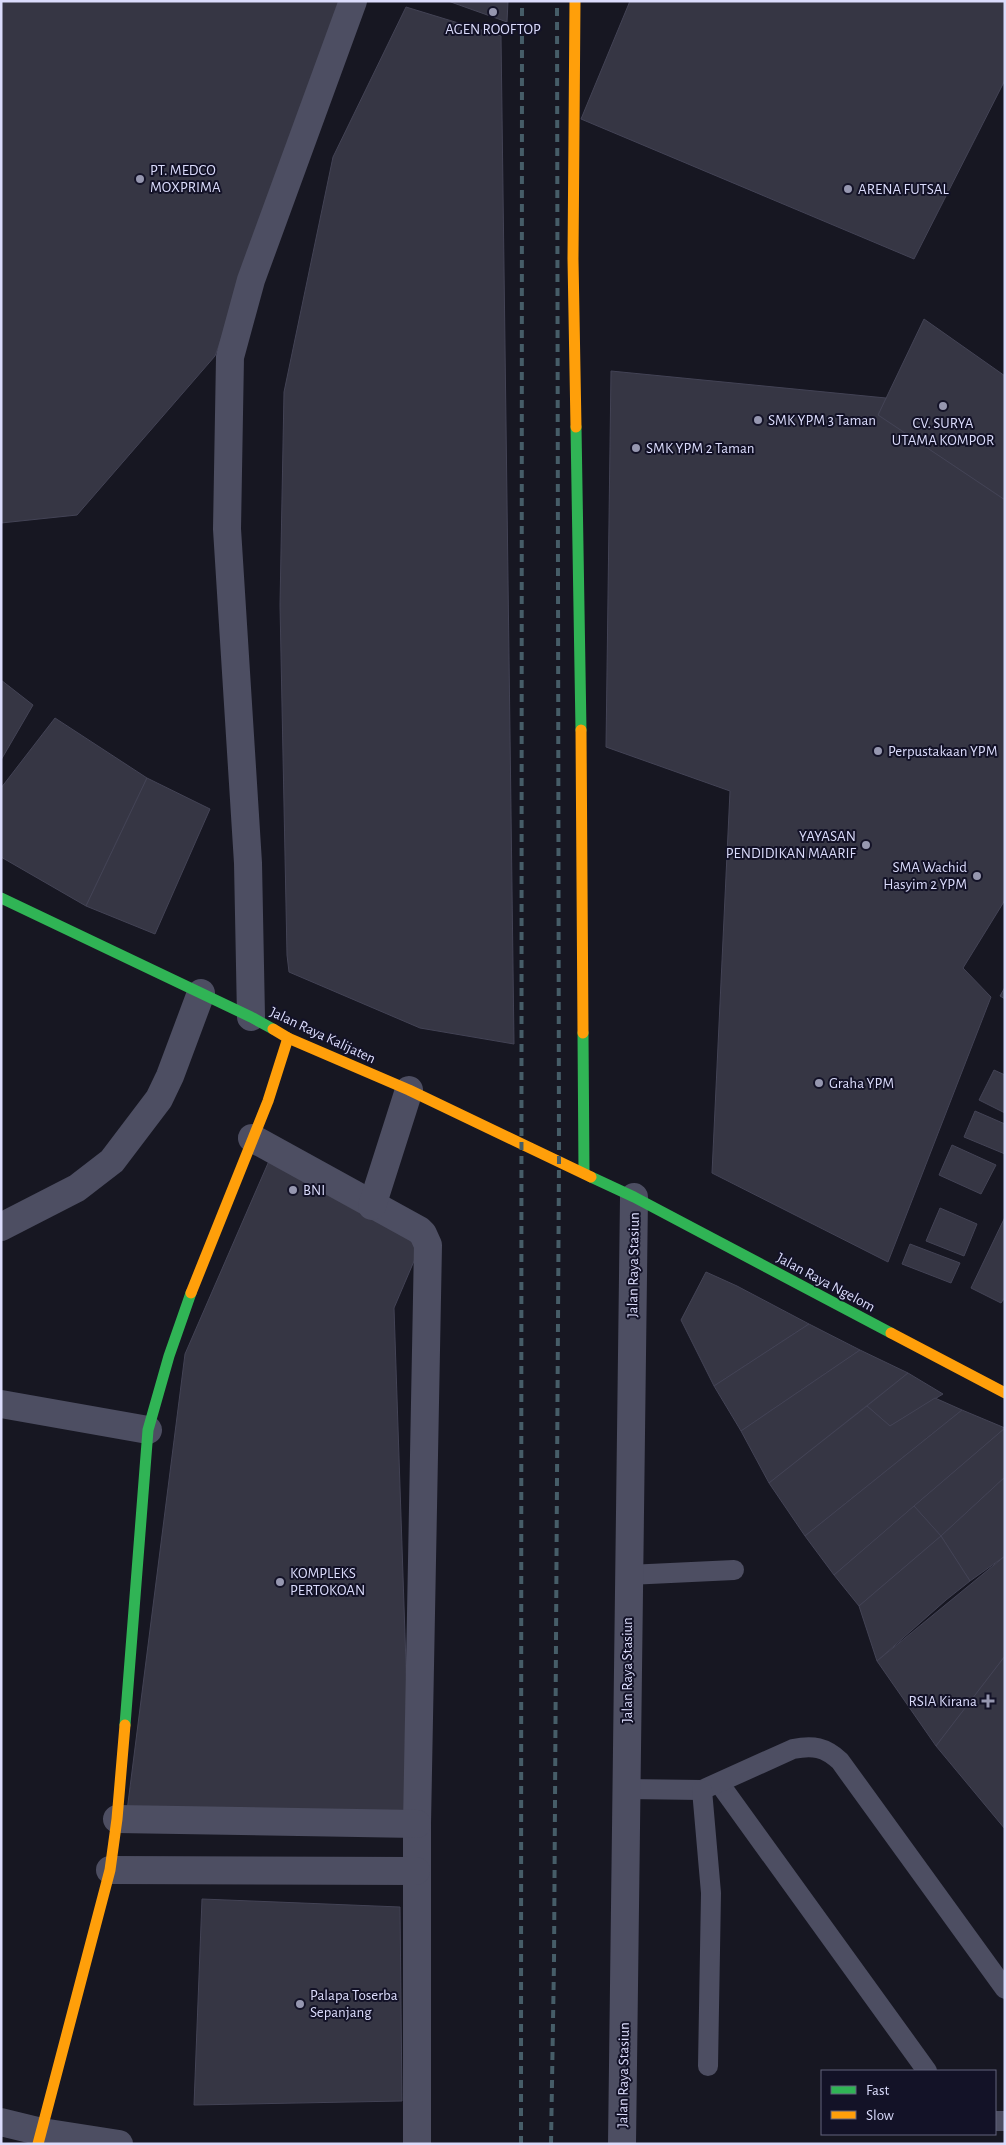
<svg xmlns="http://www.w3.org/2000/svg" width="1006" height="2145" font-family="'Alegreya Sans',sans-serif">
<rect width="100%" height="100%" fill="#171722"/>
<g fill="#363644" stroke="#434355">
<path d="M1 1H343L215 356 77 515 1 523Z"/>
<path d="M448 1H508L507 22Z"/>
<path d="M630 1H1005V80L914 259 581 119Z"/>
<path d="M406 7 501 36 514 1044 420 1028 289 972 287 955 280 605 284 392 333 157Z"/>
<path d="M924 319 1005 376V500L878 415Z"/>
<path d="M611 371 886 398 878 415 1005 500V900L963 968 991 997 888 1262 712 1173 730 791 606 747Z"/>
<path d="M1 680 33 705 1 760Z"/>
<path d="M55 718 147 778 86 906 1 857V788Z"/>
<path d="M147 778 210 809 155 934 86 906Z"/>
<path d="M1005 987V999L1000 996Z"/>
<path d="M994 1070 1005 1075V1113L979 1100Z"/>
<path d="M975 1111 1005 1124V1154L964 1137Z"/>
<path d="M952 1145 996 1165 981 1194 939 1175Z"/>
<path d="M272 1154 423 1240 394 1308 411 1814 127 1811 185 1354Z"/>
<path d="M940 1208 977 1224 964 1256 926 1241Z"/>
<path d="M1005 1217V1297L1001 1303 971 1288Z"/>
<path d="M910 1244 960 1263 951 1283 902 1264Z"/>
<path d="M706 1272 737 1286 809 1324 714 1386 681 1320Z"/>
<path d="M809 1324 860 1350 741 1431 714 1386Z"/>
<path d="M860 1350 908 1373 769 1483 741 1431Z"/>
<path d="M908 1373 943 1394 890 1426 867 1406Z"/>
<path d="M935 1398 962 1410 805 1536 769 1483 867 1406 890 1426Z"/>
<path d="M962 1410 1005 1428 834 1575 805 1536Z"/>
<path d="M1005 1428V1477L941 1536 914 1506Z"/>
<path d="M1005 1477V1556L970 1581 941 1536Z"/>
<path d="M914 1506 941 1536 859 1606 834 1575Z"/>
<path d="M941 1536 970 1581 946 1600 877 1661 859 1606Z"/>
<path d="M1005 1556V1656L936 1746 877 1661Z"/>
<path d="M1005 1656V1829L936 1746Z"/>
<path d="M202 1899 400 1907 402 2101 194 2105Z"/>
</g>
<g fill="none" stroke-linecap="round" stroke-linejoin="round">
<g stroke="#4d4e62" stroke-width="20">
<path d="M628 1575 734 1570"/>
<path d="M719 1783 927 2071"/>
<path d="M626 1789 702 1790 793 1749C813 1745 825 1747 840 1761L1005 1989"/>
<path d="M702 1790 711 1893 708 2066"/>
<path d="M995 2121H1005"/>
</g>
<g stroke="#4d4e62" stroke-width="28">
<path d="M251 1017 248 863 227 529 230 357 251 280 353 1"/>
<path d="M252 1138 419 1230 423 1234 428 1245 417 1824V2144"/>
<path d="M372 1206 409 1090"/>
<path d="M1 1227 77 1188 112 1161 159 1099 170 1076 201 993"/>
<path d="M1 1404 148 1430"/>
<path d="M117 1819 417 1824"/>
<path d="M110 1870 416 1871"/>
<path d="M1 2122 42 2132 119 2144"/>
<path d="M622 2144 634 1197"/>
</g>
<g stroke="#30b455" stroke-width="11">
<path d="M576 427 581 730"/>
<path d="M1 898 251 1017 273 1029"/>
<path d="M583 1033 584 1173"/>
<path d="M591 1177 634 1197 891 1333"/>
<path d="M125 1725 148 1430 169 1356 191 1293"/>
</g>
<g stroke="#ff9f0a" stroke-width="11">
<path d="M575 1 573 259 576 427"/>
<path d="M581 730 583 1033"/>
<path d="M273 1029 288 1038 409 1090 591 1177"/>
<path d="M191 1293 268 1101 288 1038"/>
<path d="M891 1333 1005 1393"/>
<path d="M38 2144 110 1870 117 1819 125 1725"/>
</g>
<g stroke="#465d68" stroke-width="4" stroke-dasharray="8 6" stroke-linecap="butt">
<path d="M521 2144 522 1"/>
<path d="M551 2144 554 1962 559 1161 557 1"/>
</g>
</g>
<g fill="#9697b0" stroke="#131227" stroke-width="2">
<circle cx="493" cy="12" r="5"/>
<circle cx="140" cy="179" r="5"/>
<circle cx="848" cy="189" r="5"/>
<circle cx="943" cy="406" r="5"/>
<circle cx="758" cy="420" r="5"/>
<circle cx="636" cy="448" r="5"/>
<circle cx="878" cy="751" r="5"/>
<circle cx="866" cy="845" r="5"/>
<circle cx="977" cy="876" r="5"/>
<circle cx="819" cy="1083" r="5"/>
<circle cx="293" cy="1190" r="5"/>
<circle cx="280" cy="1582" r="5"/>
<path d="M985.5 1693.5h5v5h5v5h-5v5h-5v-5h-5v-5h5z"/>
<circle cx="300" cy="2004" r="5"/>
</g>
<g text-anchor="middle" stroke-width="4" stroke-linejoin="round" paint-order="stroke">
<g font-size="15" fill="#dbdcfc" stroke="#131227" text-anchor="start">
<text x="493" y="34" text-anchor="middle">AGEN ROOFTOP</text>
<text x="150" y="175">PT. MEDCO<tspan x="150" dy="17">MOXPRIMA</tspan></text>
<text x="858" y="194">ARENA FUTSAL</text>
<text x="768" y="425">SMK YPM 3 Taman</text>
<text x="943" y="428" text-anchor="middle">CV. SURYA<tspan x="943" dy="17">UTAMA KOMPOR</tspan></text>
<text x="646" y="453">SMK YPM 2 Taman</text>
<text x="888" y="756">Perpustakaan YPM</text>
<text x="856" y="841" text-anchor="end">YAYASAN<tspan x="856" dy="17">PENDIDIKAN MAARIF</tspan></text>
<text x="967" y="872" text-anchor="end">SMA Wachid<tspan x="967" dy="17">Hasyim 2 YPM</tspan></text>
<text x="829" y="1088">Graha YPM</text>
<text x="303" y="1195">BNI</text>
<text x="290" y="1578">KOMPLEKS<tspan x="290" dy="17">PERTOKOAN</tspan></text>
<text x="977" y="1706" text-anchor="end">RSIA Kirana</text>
<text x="310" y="2000">Palapa Toserba<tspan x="310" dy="17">Sepanjang</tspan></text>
</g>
<g font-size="15" fill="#dbdcfc" stroke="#131227">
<text transform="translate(323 1035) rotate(25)" y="5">Jalan Raya Kalijaten</text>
<text transform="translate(633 1265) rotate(-89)" y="5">Jalan Raya Stasiun</text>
<text transform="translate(826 1282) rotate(28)" y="5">Jalan Raya Ngelom</text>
<text transform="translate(627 1670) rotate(-90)" y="5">Jalan Raya Stasiun</text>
<text transform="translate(623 2075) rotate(-89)" y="5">Jalan Raya Stasiun</text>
</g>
</g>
<rect width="1006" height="2145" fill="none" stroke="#dbdcfc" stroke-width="5"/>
<rect x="821" y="2070" width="175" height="65" fill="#131227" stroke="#63637c"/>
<rect x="831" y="2086" width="25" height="8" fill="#30b455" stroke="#63637c"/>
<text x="866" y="2095" font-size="15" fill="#dbdcfc">Fast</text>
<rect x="831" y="2111" width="25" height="8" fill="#ff9f0a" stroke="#63637c"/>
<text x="866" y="2120" font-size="15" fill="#dbdcfc">Slow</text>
</svg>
